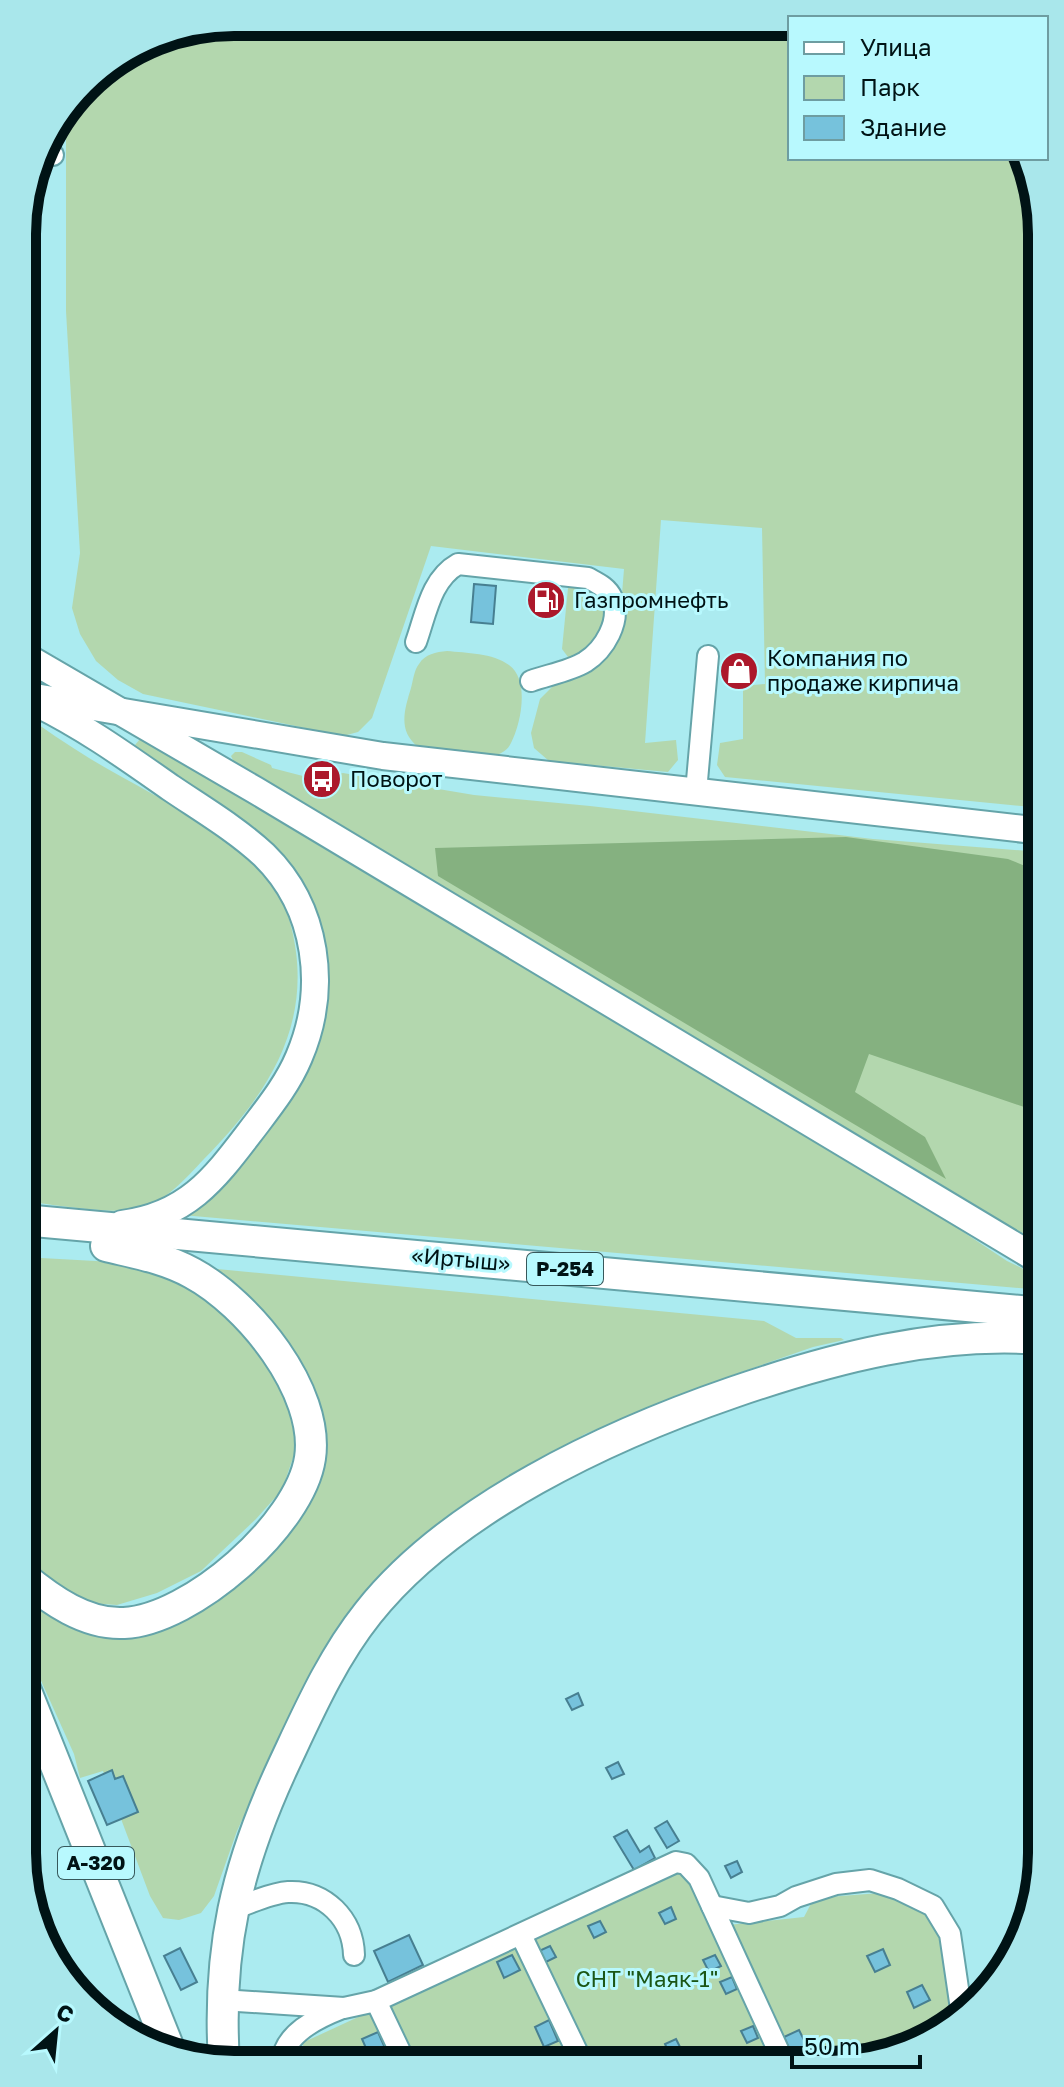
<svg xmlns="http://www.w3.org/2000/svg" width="1064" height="2087" font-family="'Golos Text',sans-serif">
<rect width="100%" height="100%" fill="#abebf0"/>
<g fill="#b3d7ae">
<path d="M234 22 790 25V158H1025L1031 167 1042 234V808L725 777 717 765 720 743 743 739V686L765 684 762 528 661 520 645 743 676 740 678 760 668 772 549 761 534 748 531 733 540 699 620 619 624 569 431 546 372 718 358 732 343 736 143 694 118 680 96 661 80 634 72 608 80 553 66 311V111L94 75 154 38Z"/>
<path d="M569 578C575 580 582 582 587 585 604 596 610 627 596 642 591 648 582 653 575 658L568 657 562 649Z"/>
<path d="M447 651C466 653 493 653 509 665 530 680 521 724 511 743 507 752 499 754 491 757L418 747C398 731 404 711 411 688 413 681 414 670 419 664 425 654 436 652 447 651Z"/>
<path d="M23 714C45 729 66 744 89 758 150 795 233 830 275 889 288 908 293 930 296 952 307 1037 261 1101 204 1159 185 1179 165 1203 137 1209 114 1215 49 1204 23 1201Z"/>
<path d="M140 739 156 745 912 1198 1007 1261 1042 1278V1290L182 1215 302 1074 305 895 139 753 135 745Z"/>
<path d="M235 752H242L271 765 272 768 326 782 331 776 343 773 474 795 590 806 873 839 1042 852V1244L959 1198 250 772 234 762 231 756Z"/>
<path d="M23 1257 150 1264 190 1282 224 1312 266 1365 288 1402 294 1430V1455L282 1490 256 1519 201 1571 157 1593 117 1605 89 1603 62 1591 22 1560Z"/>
<path d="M217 1269 764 1321 796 1338H841L844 1340 813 1347 733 1375 585 1434 464 1504 389 1565 361 1596 327 1646 295 1705 237 1831 214 1896 201 1913 179 1920 163 1918 150 1896 103 1771 80 1778 74 1754 29 1654 27 1631 22 1624V1596L41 1611 68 1625 106 1635 224 1585 322 1447Z"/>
<path d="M683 1870 728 1925 804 1917 814 1898 894 1892 943 1917 958 2011 897 2054 830 2065 311 2063 302 2043 531 1937Z"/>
</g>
<path fill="#85b180" d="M846 837 1008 859 1042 873V1096L1027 1108 869 1054 855 1092 925 1137 946 1179 438 876 435 848Z"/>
<g fill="#76c2dc" stroke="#477f91" stroke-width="2">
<path d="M474 584 496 586 493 624 471 622Z"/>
<path d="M536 585 559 588 556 614 533 612Z"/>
<path d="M578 1693 583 1705 572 1710 566 1699Z"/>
<path d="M618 1762 624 1774 612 1779 606 1768Z"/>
<path d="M112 1770 115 1779 123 1776 138 1812 107 1825 88 1781Z"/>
<path d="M667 1821 679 1841 667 1848 655 1828Z"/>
<path d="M627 1830 640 1852 649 1846 655 1858 634 1870 614 1837Z"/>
<path d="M737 1861 742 1872 731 1878 725 1866Z"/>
<path d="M671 1907 676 1919 665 1924 659 1913Z"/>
<path d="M600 1921 606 1932 594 1938 588 1926Z"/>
<path d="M409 1935 423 1965 388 1982 374 1951Z"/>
<path d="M550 1946 556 1957 544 1963 539 1951Z"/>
<path d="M180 1948 197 1982 181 1990 164 1956Z"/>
<path d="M883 1949 890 1965 875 1972 867 1956Z"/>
<path d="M512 1955 520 1970 504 1978 497 1962Z"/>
<path d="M715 1955 721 1966 709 1972 703 1960Z"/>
<path d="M732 1977 737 1989 726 1994 720 1982Z"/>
<path d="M922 1985 930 2000 914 2008 907 1992Z"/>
<path d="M549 2020 558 2041 544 2047 535 2027Z"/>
<path d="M753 2026 758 2038 747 2043 741 2031Z"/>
<path d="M799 2030 807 2046 791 2053 784 2037Z"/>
<path d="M378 2032 385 2048 369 2055 362 2039Z"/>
<path d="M676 2039 682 2051 670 2056 665 2044Z"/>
<path d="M562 2049 567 2060 555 2064 550 2054Z"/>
<path d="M815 2054 820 2065H801L799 2061Z"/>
</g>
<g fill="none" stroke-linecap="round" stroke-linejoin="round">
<defs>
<g id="minor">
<path d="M39 155H53"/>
<path d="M416 642C426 614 431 579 458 564L588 578C597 583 607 587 612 598 622 621 604 650 585 662 570 671 548 675 531 681"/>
<path d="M696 792 708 656"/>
<path d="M712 1906 749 1913 780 1906 796 1897 836 1884 870 1880 898 1889 933 1906 950 1934 961 2009"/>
<path d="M232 1909C249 1904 270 1893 288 1892 325 1890 353 1919 354 1955"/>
<path d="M521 1935 583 2064"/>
<path d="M222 2000 344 2008 376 2001 676 1862 686 1864 699 1878 785 2065"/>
<path d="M376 2001 406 2064"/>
<path d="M282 2063C283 2034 317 2018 340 2009"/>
</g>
<g id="major">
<path d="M23 655 255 790 1042 1262"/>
<path d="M23 695 383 756 1042 831"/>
<path d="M38 704C85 727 128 758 171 788 202 809 236 829 264 855 318 908 328 989 299 1057 289 1081 273 1102 257 1123 217 1175 191 1215 122 1224"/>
</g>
<g id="highway">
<path d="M23 1220 1042 1313"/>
<path d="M22 1576C51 1600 86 1625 124 1623 191 1620 300 1525 310 1458 320 1391 248 1303 192 1273 165 1258 135 1253 106 1246"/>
<path d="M22 1681 168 2046"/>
<path d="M224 2063C217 1950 236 1867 284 1764 308 1713 332 1658 368 1613 451 1508 609 1435 734 1392 833 1358 935 1331 1042 1339"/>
</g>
</defs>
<use href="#minor" stroke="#65a4a9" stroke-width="24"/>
<use href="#major" stroke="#65a4a9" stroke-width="30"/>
<use href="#highway" stroke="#65a4a9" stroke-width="34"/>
<use href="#minor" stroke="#fff" stroke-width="20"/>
<use href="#major" stroke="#fff" stroke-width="26"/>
<use href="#highway" stroke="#fff" stroke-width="30"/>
</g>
<defs>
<symbol id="fuel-disc" viewBox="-11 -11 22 22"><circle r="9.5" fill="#ac182b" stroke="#b8f9fe"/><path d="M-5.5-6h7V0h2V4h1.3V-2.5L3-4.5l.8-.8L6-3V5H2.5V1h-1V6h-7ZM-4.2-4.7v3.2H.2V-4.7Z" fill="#fff"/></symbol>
<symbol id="shop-disc" viewBox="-11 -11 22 22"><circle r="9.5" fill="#ac182b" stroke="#b8f9fe"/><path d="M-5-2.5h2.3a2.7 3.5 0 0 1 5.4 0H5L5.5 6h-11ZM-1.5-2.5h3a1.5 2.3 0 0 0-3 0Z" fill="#fff"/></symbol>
<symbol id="bus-disc" viewBox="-11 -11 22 22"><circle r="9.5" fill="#ac182b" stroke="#b8f9fe"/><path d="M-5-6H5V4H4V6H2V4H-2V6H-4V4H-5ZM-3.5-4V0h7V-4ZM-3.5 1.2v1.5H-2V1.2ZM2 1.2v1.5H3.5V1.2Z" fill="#fff"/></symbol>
</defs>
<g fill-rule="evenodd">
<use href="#fuel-disc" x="524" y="578" width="44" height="44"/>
<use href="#shop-disc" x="717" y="649" width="44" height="44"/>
<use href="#bus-disc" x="300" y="757" width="44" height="44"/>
</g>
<g text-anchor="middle" stroke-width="6" stroke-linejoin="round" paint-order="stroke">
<g fill="#b8f9fe" stroke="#37585b" stroke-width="2">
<rect x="527" y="1253" width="76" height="32" rx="6"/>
<rect x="58" y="1847" width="76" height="32" rx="6"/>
</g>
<g font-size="20" font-weight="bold" fill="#001315">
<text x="565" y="1276">Р-254</text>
<text x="96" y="1870">А-320</text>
</g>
<g font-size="22" fill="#001315" stroke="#b8f9fe" text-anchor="start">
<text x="574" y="608">Газпромнефть</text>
<text x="767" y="666">Компания по<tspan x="767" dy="25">продаже кирпича</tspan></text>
<text x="350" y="787">Поворот</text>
</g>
<g font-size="22" fill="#001315" stroke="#b8f9fe">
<text transform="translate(461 1259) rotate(5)" y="8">«Иртыш»</text>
</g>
<g font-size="22" fill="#1b5616" stroke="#b8f9fe">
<text x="647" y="1987">СНТ "Маяк-1"</text>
</g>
</g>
<path d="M0 0H1064V2087H0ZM234 36H830A198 198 0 0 1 1028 234V1853A198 198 0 0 1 830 2051H234A198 198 0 0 1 36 1853V234A198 198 0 0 1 234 36Z" fill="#a9e7eb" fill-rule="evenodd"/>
<path fill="none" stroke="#001315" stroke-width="10" d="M234 36H830A198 198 0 0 1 1028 234V1853A198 198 0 0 1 830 2051H234A198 198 0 0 1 36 1853V234A198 198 0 0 1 234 36Z"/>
<rect x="788" y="16" width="260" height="144" fill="#b8f9fe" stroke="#6e9da1" stroke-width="2"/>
<rect x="804" y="42" width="40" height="12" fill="#ffffff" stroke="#6e9da1" stroke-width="2"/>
<text x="860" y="56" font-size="24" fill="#001315">Улица</text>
<rect x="804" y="76" width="40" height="24" fill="#b3d7ae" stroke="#6e9da1" stroke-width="2"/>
<text x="860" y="96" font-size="24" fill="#001315">Парк</text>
<rect x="804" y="116" width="40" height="24" fill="#76c2dc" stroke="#6e9da1" stroke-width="2"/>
<text x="860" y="136" font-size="24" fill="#001315">Здание</text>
<g transform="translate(56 2031) rotate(27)" stroke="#b8f9fe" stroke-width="6" paint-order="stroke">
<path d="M0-6L14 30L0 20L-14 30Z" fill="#001315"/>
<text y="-12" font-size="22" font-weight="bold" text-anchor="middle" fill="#001315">С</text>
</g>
<path d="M792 2055v12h128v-12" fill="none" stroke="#001315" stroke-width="4"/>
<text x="804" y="2055" font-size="24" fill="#001315" stroke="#b8f9fe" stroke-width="6" paint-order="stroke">50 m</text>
</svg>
